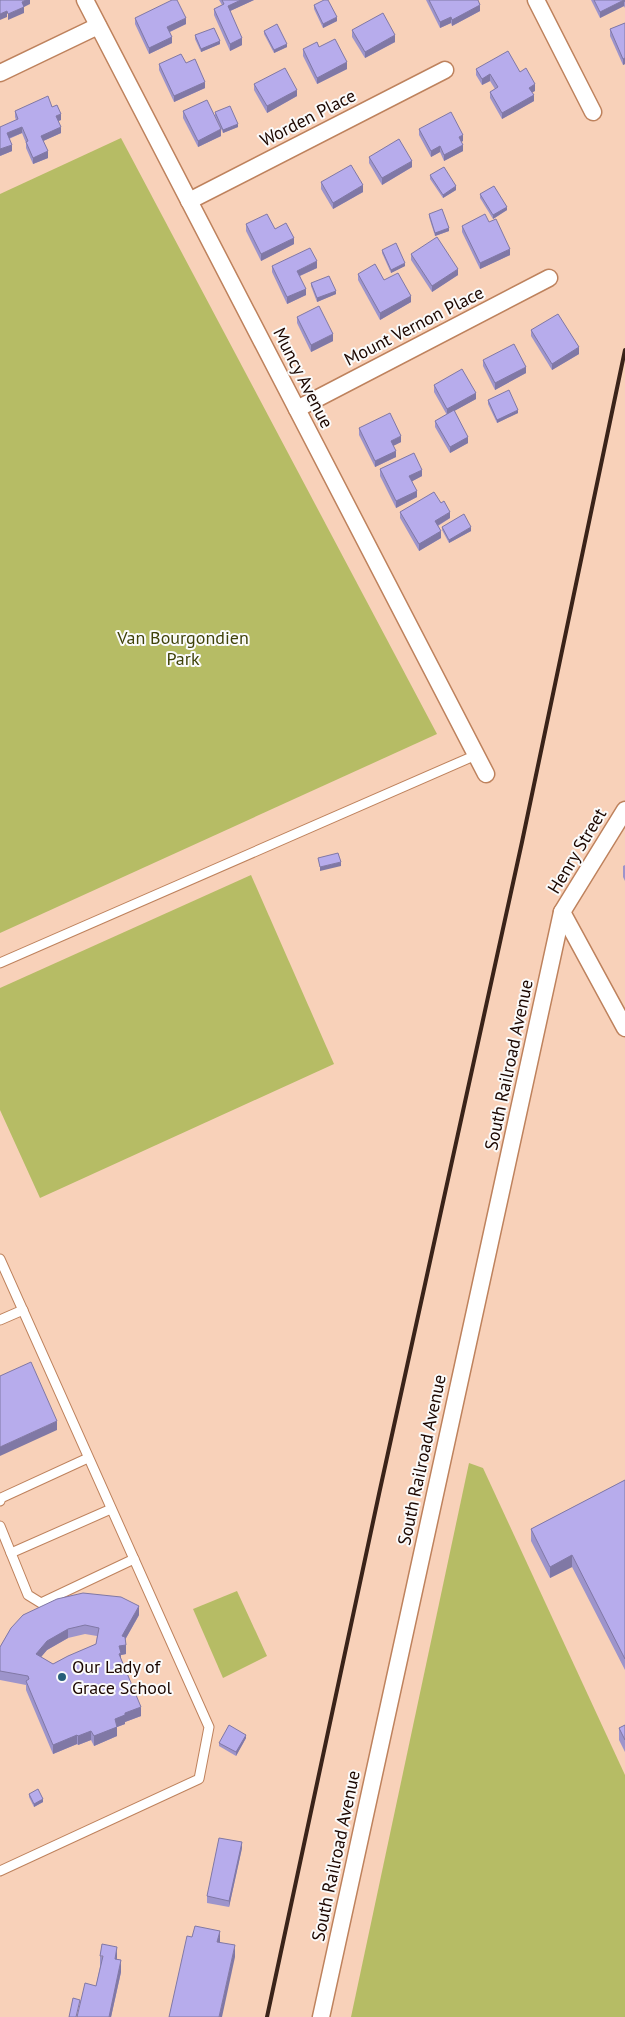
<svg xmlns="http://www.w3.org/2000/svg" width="625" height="2017" font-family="'PT Sans',sans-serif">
<rect width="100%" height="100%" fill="#f8d1b9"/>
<g fill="#b6bc65">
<path d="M121 138 437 734 0 933V194Z"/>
<path d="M251 875 334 1064 40 1198 0 1110V988Z"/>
<path d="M469 1463 483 1468 625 1775V2017H351Z"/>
<path d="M237 1591 267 1656 223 1678 193 1609Z"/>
</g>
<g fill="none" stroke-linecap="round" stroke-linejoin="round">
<defs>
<g id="lane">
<path d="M0 963 476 755"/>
<path d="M0 1259 209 1727 199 1779 0 1871"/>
<path d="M0 1320 23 1310"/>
<path d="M0 1501 1 1498 88 1458"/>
<path d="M0 1526 28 1595 41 1603 134 1559"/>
<path d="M11 1553 111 1509"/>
</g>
<g id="street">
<path d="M85 0 486 774"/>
<path d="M536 0 593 112"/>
<path d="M0 73 98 26"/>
<path d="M189 201 445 70"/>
<path d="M297 409 549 278"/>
<path d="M562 912 625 1028"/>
<path d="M321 2017 562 912 625 810"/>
</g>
</defs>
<use href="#lane" stroke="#be825d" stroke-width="11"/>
<use href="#street" stroke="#be825d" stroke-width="19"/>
<use href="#lane" stroke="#fff" stroke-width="9"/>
<use href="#street" stroke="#fff" stroke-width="16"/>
<path stroke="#3a2319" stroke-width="4" d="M267 2017 379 1494 522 842 625 350"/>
</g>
<g fill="#9d94cb" fill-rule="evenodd">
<path d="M219 0H254L230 11 242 45 230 51 214 15V9L222 5Z"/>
<path d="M426 0H478L480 11 452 26 451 23 440 28Z"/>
<path d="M591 0H625V8L624 6 600 18Z"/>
<path d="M314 5 337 21 323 28 314 9Z"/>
<path d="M135 18 186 24 170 32 172 43 149 54 135 24Z"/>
<path d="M625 23V64L623 65 610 36V29Z"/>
<path d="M352 30 395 42 365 58 352 37Z"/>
<path d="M264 31 287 47 274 53 264 34Z"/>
<path d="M195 35 220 44 201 52 195 39Z"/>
<path d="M319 47 347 69 317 84 303 56V49Z"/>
<path d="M186 63 205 88 174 102 159 70V64Z"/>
<path d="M476 69 520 72 535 91 532 92 534 101 502 119 490 98V92L495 89 490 81 482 85 476 75Z"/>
<path d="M254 84 297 96 267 113 254 90Z"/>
<path d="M15 111 61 120 58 121 61 133 43 141 48 158 33 164 26 148V143L22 133 9 139 12 151 0 156 16 120 15 117Z"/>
<path d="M183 111 221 136 198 147 183 118Z"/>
<path d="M215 112 238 127 223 133 215 116Z"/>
<path d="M419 129 463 141 461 142 463 151 444 161 440 152 431 157 419 135Z"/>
<path d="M369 157 412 167 382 185 369 163Z"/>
<path d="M430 175 456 190 443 198 430 179Z"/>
<path d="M321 182 363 192 333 209 321 189Z"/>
<path d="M480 194 507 210 493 219 480 198Z"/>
<path d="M429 214 449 231 435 236 429 217Z"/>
<path d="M489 222 510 255 480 269 462 232V226Z"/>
<path d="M246 224 275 229 294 244 261 261 246 231Z"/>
<path d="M382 250 405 266 391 273 382 253Z"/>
<path d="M411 254 458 275 432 292 411 260Z"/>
<path d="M272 266 317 268 300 276 306 295 287 304 272 272Z"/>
<path d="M358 274 411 302 380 320 358 280Z"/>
<path d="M311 283 336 294 317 302 311 286Z"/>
<path d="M297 317 333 341 311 352 297 323Z"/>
<path d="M531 330 579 354 552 370 531 336Z"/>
<path d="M483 360 526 373 495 390 483 366Z"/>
<path d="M434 385 476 399 454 411 468 443 450 453 435 427V421L447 415 434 392Z"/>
<path d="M488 400 518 413 497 423 488 404Z"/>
<path d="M359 428 401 442 393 446 396 457 375 467 359 435Z"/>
<path d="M380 469 422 476 412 481 417 497 396 508 380 476Z"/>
<path d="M400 512 450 518 438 526 441 538 419 551 400 518Z"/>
<path d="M442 527 471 531 449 543 442 530Z"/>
<path d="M625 865V881L623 877V866Z"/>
<path d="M625 1480V1670L572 1567 550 1578 531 1541V1529Z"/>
<path d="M139 1615 125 1640 126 1654 121 1655V1659L141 1716 125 1722V1724L117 1727V1736L94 1746 91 1740 78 1745 77 1744 53 1754 26 1690V1685L0 1680V1647L11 1628ZM85 1634 97 1636 96 1644 53 1664 41 1657 47 1650 68 1638Z"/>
<path d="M625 1725V1752L619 1740V1728Z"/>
<path d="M246 1738 236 1756 219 1746V1743Z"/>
<path d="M29 1794 43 1802 34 1807 29 1797Z"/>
<path d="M242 1848 229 1907 207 1903V1896Z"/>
<path d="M100 1956 117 1960 121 1972 111 2017H77L96 1986 100 1967Z"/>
</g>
<g fill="#8078a5">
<path d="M26 0H30V4L22 8V2Z"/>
<path d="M241 0H254L228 12V6Z"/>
<path d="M624 0V6L600 18V12Z"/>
<path d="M480 5V11L452 26V20Z"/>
<path d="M24 7V13L8 20V14Z"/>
<path d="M7 11V17L0 20V14Z"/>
<path d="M337 17V21L323 28V24Z"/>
<path d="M451 17V23L440 28V22Z"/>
<path d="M186 18V24L167 33V27Z"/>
<path d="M395 35V42L365 58V52Z"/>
<path d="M172 37V43L149 54V48Z"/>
<path d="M242 38V45L230 51V44Z"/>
<path d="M220 41V44L201 52V49Z"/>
<path d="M287 44V47L274 53V50Z"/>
<path d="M625 58V64L623 65V59Z"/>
<path d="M347 62V69L317 84V78Z"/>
<path d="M490 74V81L482 85V79Z"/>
<path d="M205 82V88L174 102V96Z"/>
<path d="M535 84V91L529 94V88Z"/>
<path d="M297 90V96L267 113V106Z"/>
<path d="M534 95V101L502 119V113Z"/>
<path d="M61 114V120L56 122V116Z"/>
<path d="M238 124V127L223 133V130Z"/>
<path d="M22 127V133L7 139V133Z"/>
<path d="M61 127V133L41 142V136Z"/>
<path d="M221 129V136L198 147V141Z"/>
<path d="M463 135V141L459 143V137Z"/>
<path d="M12 145V151L0 156V149Z"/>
<path d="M463 145V151L444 161V155Z"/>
<path d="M440 146V152L431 157V151Z"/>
<path d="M48 151V158L33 164V158Z"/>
<path d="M412 161V167L382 185V178Z"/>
<path d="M363 185V192L333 209V203Z"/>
<path d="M456 186V190L443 198V195Z"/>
<path d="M507 207V210L493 219V215Z"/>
<path d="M449 228V231L435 236V233Z"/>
<path d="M294 238V244L261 261V254Z"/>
<path d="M510 249V255L480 269V263Z"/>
<path d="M317 261V268L297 277V271Z"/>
<path d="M405 263V266L391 273V270Z"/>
<path d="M458 269V275L432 292V286Z"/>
<path d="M306 289V295L287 304V297Z"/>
<path d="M336 291V294L317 302V298Z"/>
<path d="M411 296V302L380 320V313Z"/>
<path d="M333 334V341L311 352V345Z"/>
<path d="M579 347V354L552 370V364Z"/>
<path d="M526 367V373L495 390V383Z"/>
<path d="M476 393V399L447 415V409Z"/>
<path d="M518 410V413L497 423V420Z"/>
<path d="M401 436V442L391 447V441Z"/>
<path d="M468 437V443L450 453V447Z"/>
<path d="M396 451V457L375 467V461Z"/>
<path d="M422 470V476L409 483V476Z"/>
<path d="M417 491V497L396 508V501Z"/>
<path d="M450 512V518L435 527V521Z"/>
<path d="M471 527V531L449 543V540Z"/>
<path d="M441 531V538L419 551V544Z"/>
<path d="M341 862V866L320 871V867Z"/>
<path d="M57 1421V1430L0 1456V1447Z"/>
<path d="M572 1555V1567L550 1578V1567Z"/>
<path d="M139 1606V1615L122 1645V1636Z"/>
<path d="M68 1629V1638L47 1650 36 1663V1654L47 1641Z"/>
<path d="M126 1645V1654L121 1655V1662L119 1663V1646Z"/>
<path d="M141 1707V1716L125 1722V1724L117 1727V1736L94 1746V1736L115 1719 125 1713Z"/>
<path d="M91 1731V1740L78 1745V1736Z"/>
<path d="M77 1735V1744L53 1754V1745Z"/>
<path d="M246 1735V1738L236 1756V1752Z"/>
<path d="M43 1799V1802L34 1807V1804Z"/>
<path d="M242 1842V1848L229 1907V1901Z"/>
<path d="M220 1931V1943L217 1942Z"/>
<path d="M235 1945V1957L222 2017H219Z"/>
<path d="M117 1947V1958L115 1971V1959Z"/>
<path d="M121 1960V1972L111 2017H109Z"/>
</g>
<g fill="#b7acec" stroke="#8078a5" fill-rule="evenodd">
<path d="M0 0H26L22 2 24 7 8 14 7 11 0 14Z"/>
<path d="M172 0H177L186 18 167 27 172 37 149 48 135 18Z"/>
<path d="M222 0H241L228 6 242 38 230 44 214 9 224 4Z"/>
<path d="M324 0H328L337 17 323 24 314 5Z"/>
<path d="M429 0H478L480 5 452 20 451 17 440 22Z"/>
<path d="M594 0H625V2L624 0 600 12Z"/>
<path d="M383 13 395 35 365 52 352 30Z"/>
<path d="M625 23V58L623 59 610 29Z"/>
<path d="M277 24 287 44 274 50 264 31Z"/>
<path d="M214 28 220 41 201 49 195 35Z"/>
<path d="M335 39 347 62 317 78 303 49 317 42 319 47Z"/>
<path d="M508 51 520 72 526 68 535 84 529 88 534 95 502 113 490 92 498 87 490 74 482 79 476 69Z"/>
<path d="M181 54 186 63 195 59 205 82 174 96 159 64Z"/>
<path d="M285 68 297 90 267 106 254 84Z"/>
<path d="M48 96 52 107 57 105 61 114 56 116 61 127 41 136 48 151 33 158 26 142 28 141 22 127 7 133 12 145 0 149V127L18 119 15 111Z"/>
<path d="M207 100 221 129 198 141 183 111Z"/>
<path d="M230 106 238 124 223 130 215 112Z"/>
<path d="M451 112 463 135 459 137 463 145 444 155 440 146 431 151 419 129Z"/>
<path d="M399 139 412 161 382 178 369 157Z"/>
<path d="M351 165 363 185 333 203 321 182Z"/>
<path d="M444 167 456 186 443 195 430 175Z"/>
<path d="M494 186 507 207 493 215 480 194Z"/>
<path d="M442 209 449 228 435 233 429 214Z"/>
<path d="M267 214 275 229 286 223 294 238 261 254 246 224Z"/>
<path d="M485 214 489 222 496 219 510 249 480 263 462 226Z"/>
<path d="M437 237 458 269 432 286 411 254Z"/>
<path d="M396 243 405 263 391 270 382 250Z"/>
<path d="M310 248 317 261 297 271 306 289 287 297 272 266Z"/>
<path d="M375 264 384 280 398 273 411 296 380 313 358 274Z"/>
<path d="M329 276 336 291 317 298 311 283Z"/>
<path d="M319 306 333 334 311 345 297 317Z"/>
<path d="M558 314 579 347 552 364 531 330Z"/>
<path d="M514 344 526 367 495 383 483 360Z"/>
<path d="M462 369 476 393 447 409 434 385Z"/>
<path d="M509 390 518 410 497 420 488 400Z"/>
<path d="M454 410 468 437 450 447 435 421Z"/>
<path d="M390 413 401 436 391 441 396 451 375 461 359 428Z"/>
<path d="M414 453 422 470 409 476 417 491 396 501 380 469Z"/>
<path d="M434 492 441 503 444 501 450 512 435 521 441 531 419 544 400 512Z"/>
<path d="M464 514 471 527 449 540 442 527Z"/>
<path d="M338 853 341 862 320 867 318 858Z"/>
<path d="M31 1362 57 1421 0 1447V1376Z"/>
<path d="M625 1480V1659L572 1555 550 1567 531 1529Z"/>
<path d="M83 1593 121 1597 139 1606 122 1636 125 1637 126 1645 119 1646 121 1653 119 1654 141 1707 125 1713V1715L115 1719 117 1727 94 1736 91 1731 78 1736 77 1735 53 1745 26 1681 29 1679 28 1676 0 1671V1647L11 1628 23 1615 57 1599ZM85 1625 99 1628 96 1644 68 1656 53 1664 36 1654 47 1641 68 1629Z"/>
<path d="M229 1725 246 1735 236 1752 219 1743Z"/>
<path d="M625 1725V1740L619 1728Z"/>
<path d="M38 1789 43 1799 34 1804 29 1794Z"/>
<path d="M219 1838 242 1842 229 1901 207 1896Z"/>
<path d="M195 1926 220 1931 217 1942 235 1945 219 2017H169L187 1936 192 1937Z"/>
<path d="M102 1944 117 1947 115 1959 121 1960 109 2017H77L85 1983 96 1986 103 1956H100Z"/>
<path d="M73 1998 80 2000 76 2017H69Z"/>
</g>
<circle fill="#275e79" stroke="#fbfbfb" stroke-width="2" cx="62" cy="1677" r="5"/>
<g text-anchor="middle" stroke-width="4" stroke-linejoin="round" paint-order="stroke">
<g font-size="18" fill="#1c0700" stroke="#fbfbfb">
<text transform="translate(308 118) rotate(-27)" y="6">Worden Place</text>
<text transform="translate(414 326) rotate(-27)" y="6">Mount Vernon Place</text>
<text transform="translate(303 378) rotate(63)" y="6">Muncy Avenue</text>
<text transform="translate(577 851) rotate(-59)" y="6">Henry Street</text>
<text transform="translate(509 1065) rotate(-78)" y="6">South Railroad Avenue</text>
<text transform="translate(422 1460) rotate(-78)" y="6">South Railroad Avenue</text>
<text transform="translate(336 1856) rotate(-78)" y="6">South Railroad Avenue</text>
</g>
<g font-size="18" fill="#3f4209" stroke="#fbfbfb">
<text x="183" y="644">Van Bourgondien<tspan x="183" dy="21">Park</tspan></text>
</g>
<g font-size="18" fill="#1c0700" stroke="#fbfbfb" text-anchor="start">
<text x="72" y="1673">Our Lady of<tspan x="72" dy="21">Grace School</tspan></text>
</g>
</g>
</svg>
